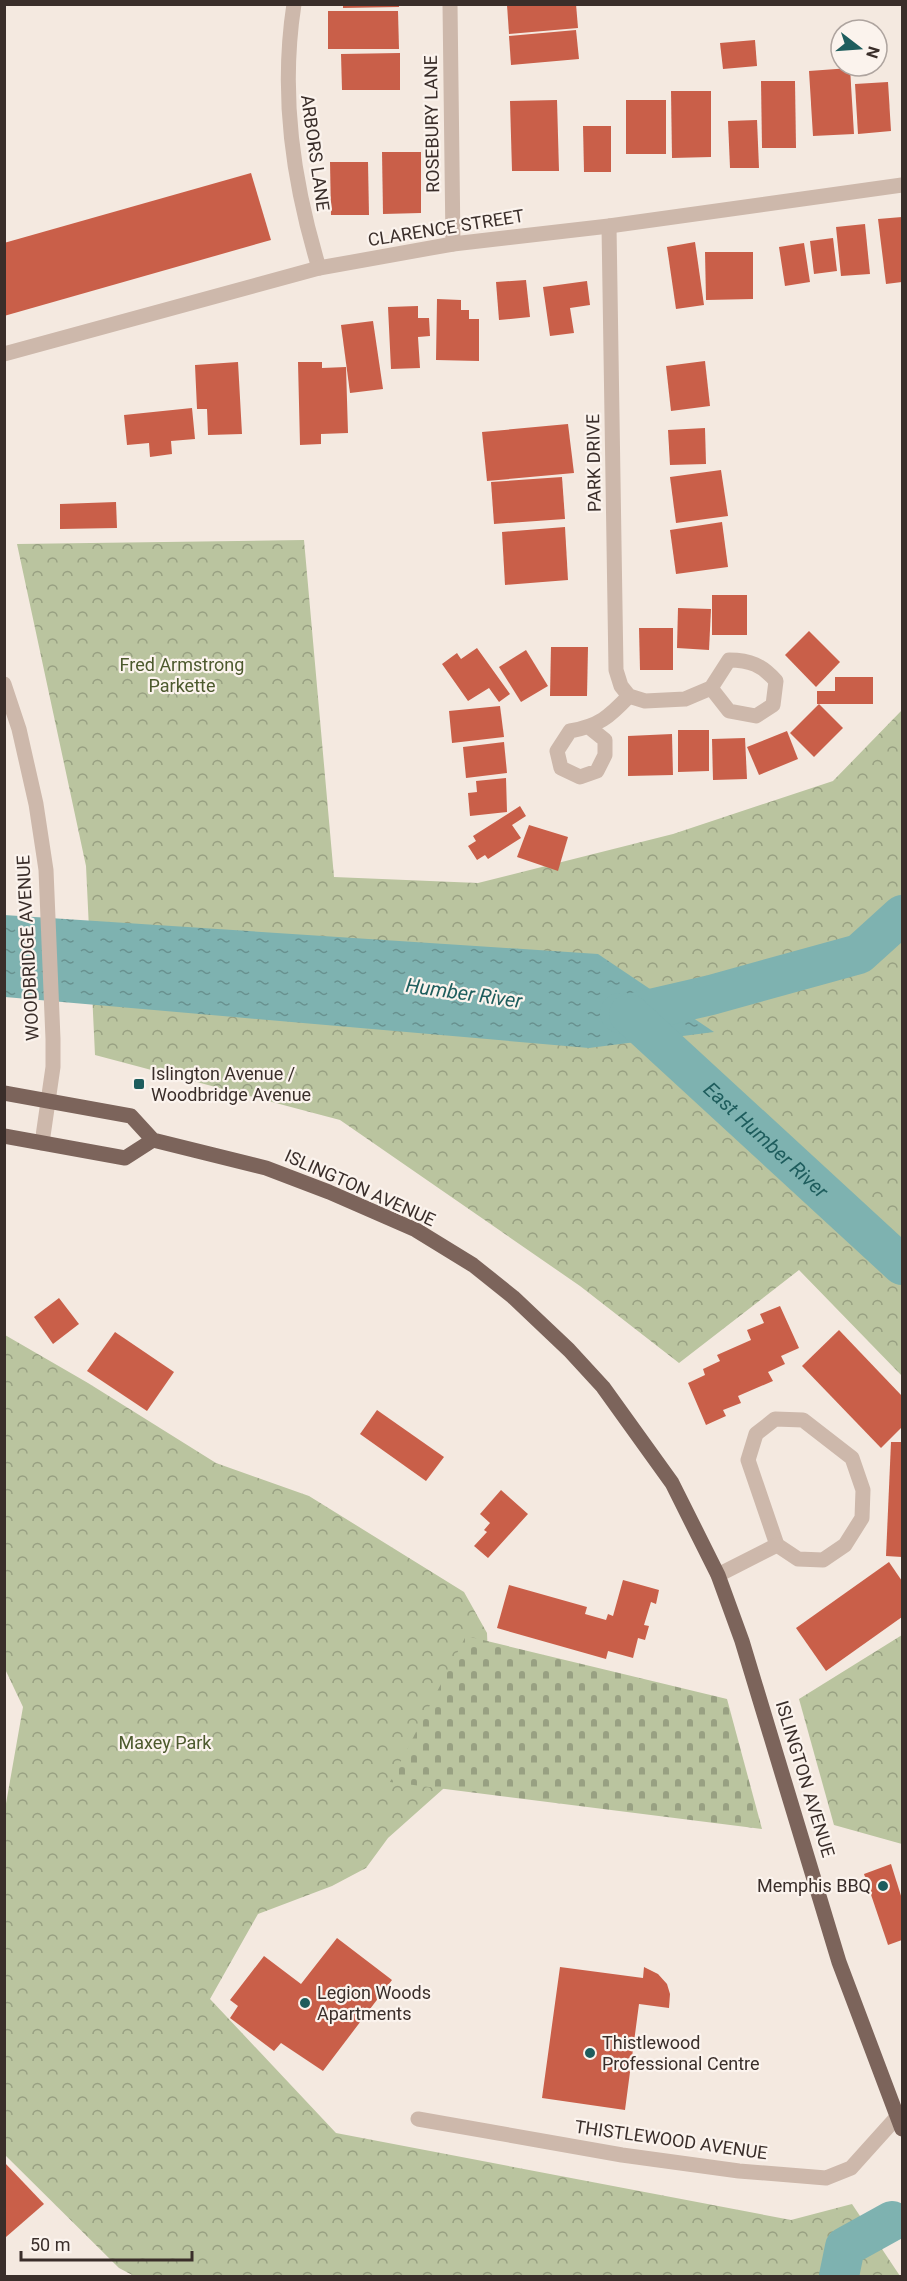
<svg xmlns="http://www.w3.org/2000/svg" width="907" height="2281" font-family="Roboto,sans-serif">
<defs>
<pattern id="forest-crowns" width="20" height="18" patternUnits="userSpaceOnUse" patternTransform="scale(1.5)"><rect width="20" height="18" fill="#bac49f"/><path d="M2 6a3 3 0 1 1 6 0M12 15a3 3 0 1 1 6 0" fill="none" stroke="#98a082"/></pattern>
<pattern id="cemetery-stones" width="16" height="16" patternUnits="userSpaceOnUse" patternTransform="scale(1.5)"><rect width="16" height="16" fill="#bac49f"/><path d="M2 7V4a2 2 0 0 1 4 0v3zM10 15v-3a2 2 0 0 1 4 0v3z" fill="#98a082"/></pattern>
<pattern id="water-ripples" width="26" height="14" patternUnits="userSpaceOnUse" patternTransform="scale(1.5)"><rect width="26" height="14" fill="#7eb2b0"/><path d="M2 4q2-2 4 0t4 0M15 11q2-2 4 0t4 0" fill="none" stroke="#68918f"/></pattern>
</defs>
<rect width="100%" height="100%" fill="#f4e9e0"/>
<g fill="url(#forest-crowns)">
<path d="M304 540 334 877 478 883 673 834 833 781 902 710V1376L799 1270 679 1363 580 1286 340 1120 95 1055 86 866 17 544Z"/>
<path d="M5 1335 88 1383 216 1463 309 1496 464 1592 487 1633 489 1681 461 1773 388 1838 366 1868 332 1886 258 1914 210 1999 336 2133 791 2220 852 2204 900 2276H134L119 2268 5 2155 4 1815 23 1707 5 1669Z"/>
<path d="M902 1635V1844L834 1825 799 1699Z"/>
</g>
<path fill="url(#cemetery-stones)" d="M466 1636 727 1699 762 1829 390 1782Z"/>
<path fill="url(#water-ripples)" d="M4 915 598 954 714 1032 589 1048 5 997Z"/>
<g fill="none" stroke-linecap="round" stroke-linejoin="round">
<g stroke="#7eb2b0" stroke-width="40">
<path d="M620 1013 629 1014 711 995 859 954 902 915"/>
<path id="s1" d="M629 1014 902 1265"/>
<path d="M839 2276 845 2247 892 2221"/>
</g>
</g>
<g fill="#c95f49">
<path d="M343 4H399V7L343 8Z"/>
<path d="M576 4 578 28 509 34 507 5Z"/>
<path d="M328 11H398L399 49H328Z"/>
<path d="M576 30 579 59 511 65 509 36Z"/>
<path d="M755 40 757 66 723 69 720 43Z"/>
<path d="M400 53V90H342L341 54Z"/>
<path d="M850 68 854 134 813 136 809 71Z"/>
<path d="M761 81H795L796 148H762Z"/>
<path d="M888 82 891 131 858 134 855 84Z"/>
<path d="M671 91H711V157L672 158Z"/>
<path d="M557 100 559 171H512L510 101Z"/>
<rect x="626" y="100" width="40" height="54"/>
<path d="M757 120 759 168H730L728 121Z"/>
<path d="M583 126H611V172H584Z"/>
<path d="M382 152H421V213L383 214Z"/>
<path d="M330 162H368L369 215H331Z"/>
<path d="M251 173 271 240 4 316V243Z"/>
<path d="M902 217V282L886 284 878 219Z"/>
<path d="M865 224 870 274 841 276 836 227Z"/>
<path d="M833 238 837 271 814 274 810 241Z"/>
<path d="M695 242 704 305 676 309 667 247Z"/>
<path d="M804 243 810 282 785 286 779 247Z"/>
<path d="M705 252H753V299L706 300Z"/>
<path d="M526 280 530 317 499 320 496 282Z"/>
<path d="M587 281 590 305 570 308 574 333 550 336 543 287Z"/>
<path d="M437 299 461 300V310H469V319H479V361L436 360Z"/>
<path d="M418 306V318H429L430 336 418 337 420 368 391 369 388 307Z"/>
<path d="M373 321 383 389 350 393 341 325Z"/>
<path d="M705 361 710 406 671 411 666 366Z"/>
<path d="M238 362 242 434 208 435 207 409H197L195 365Z"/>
<path d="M298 362H322V368L346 367 348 433 321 434V444L300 445Z"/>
<path d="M192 408 195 439 171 441 172 454 150 457 149 443 127 445 124 415Z"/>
<path d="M568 424 574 473 487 481 482 432Z"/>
<path d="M705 428 706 464 670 465 668 430Z"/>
<path d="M721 470 728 516 676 523 670 477Z"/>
<path d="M562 477 565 519 494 524 491 482Z"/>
<path d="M116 502 117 528 60 529V504Z"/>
<path d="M722 522 728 567 676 574 670 530Z"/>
<path d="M565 527 568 580 505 585 502 532Z"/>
<rect x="712" y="595" width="35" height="40"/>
<path d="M678 608 711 609 709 650 677 648Z"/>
<path d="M639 628H673V670H640Z"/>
<path d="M809 631 840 662 816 687 785 655Z"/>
<path d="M551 647H588L587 696H550Z"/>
<path d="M477 648 510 694 499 702 489 688 468 701 442 664 457 653 461 659Z"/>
<path d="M526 650 548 686 521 702 499 667Z"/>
<path d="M835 677H873V704H817V691H835Z"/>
<path d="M819 704 843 728 814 757 790 733Z"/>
<path d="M500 706 504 737 452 743 449 711Z"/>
<path d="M678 730H709V771L678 772Z"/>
<path d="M787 731 798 759 759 775 747 747Z"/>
<path d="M672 734 673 775 628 776V736Z"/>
<path d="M745 738 747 779 713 780 712 739Z"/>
<path d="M504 742 507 773 466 778 463 747Z"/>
<path d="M506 778 507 812 470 816 468 793 477 792 476 781Z"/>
<path d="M520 806 526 816 512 825 521 838 488 859 485 855 477 860 468 846 476 841 473 836Z"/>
<path d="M529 825 568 837 558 871 517 857Z"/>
<path d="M59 1298 79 1324 53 1344 34 1317Z"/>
<path d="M780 1306 799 1348 781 1356 785 1364 768 1372 773 1381 738 1396 741 1403 723 1410 726 1416 706 1425 688 1383 705 1375 703 1369 720 1361 717 1355 751 1340 747 1330 764 1323 760 1314Z"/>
<path d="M839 1330 902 1396V1427L881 1448 802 1366Z"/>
<path d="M115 1332 174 1372 147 1411 87 1371Z"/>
<path d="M377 1410 444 1457 426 1481 360 1434Z"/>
<path d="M891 1442H902V1557L886 1556Z"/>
<path d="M501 1490 528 1514 488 1558 474 1546 487 1532 484 1530 490 1523 480 1514Z"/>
<path d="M889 1562 902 1581V1617L826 1671 796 1628Z"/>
<path d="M623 1580 659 1590 656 1604 651 1602 644 1625 649 1626 645 1640 638 1638 633 1658 608 1651 606 1659 497 1628 509 1585 587 1607 585 1614 606 1620 608 1614 613 1616Z"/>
<path d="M891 1864 902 1899V1940L888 1945 864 1874Z"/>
<path d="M337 1938 392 1980 323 2071 281 2043 274 2051 230 2018 238 2006 230 2000 264 1956 301 1984Z"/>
<path d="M560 1967 643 1978 644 1967 658 1974 667 1984 670 1994 669 2008 639 2004 625 2110 542 2098Z"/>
<path d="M4 2162 44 2204 6 2237 4 2235Z"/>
</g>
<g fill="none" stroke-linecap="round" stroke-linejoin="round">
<g stroke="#cdb8ab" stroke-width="15">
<path d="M294 4C280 95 293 182 319 268"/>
<path d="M450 4 453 244"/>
<path d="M609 226 616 670 621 686 629 696 645 701 685 699 711 688 729 711 756 716 773 705 776 681C762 665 750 660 729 660L711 688"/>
<path d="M4 354 319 268 453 244 609 226 902 185"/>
<path d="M4 684 19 729 36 804 46 870 53 1039V1067L42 1143"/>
<path d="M590 728 605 740V755L597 771 580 777 561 768 557 751 570 731C599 726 609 717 629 696"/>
<path d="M775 1419 803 1420 852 1458 863 1490 862 1518 845 1545 823 1560 798 1559 777 1545 748 1460 756 1434Z"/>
<path d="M718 1575 777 1545"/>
<path d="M418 2119 622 2155 739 2171 826 2178 851 2168 896 2118"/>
</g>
<g stroke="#7c645b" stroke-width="15">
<path d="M4 1093 131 1116 153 1140 266 1168 329 1192 416 1230 473 1265 513 1297 569 1350 603 1387 672 1483 718 1575 742 1641 839 1962 902 2129"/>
<path d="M4 1136 125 1158 153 1140"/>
</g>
</g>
<g fill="#1e5d5d" stroke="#fbf3ed" stroke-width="2">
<rect x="133" y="1078" width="12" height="12" rx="3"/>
<circle cx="883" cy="1886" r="6"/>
<circle cx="305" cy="2003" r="6"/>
<circle cx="590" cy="2053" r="6"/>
</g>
<g text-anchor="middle" stroke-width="4.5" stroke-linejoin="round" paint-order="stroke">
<g font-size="18" fill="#3a2e2a" stroke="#fbf3ed">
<text transform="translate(432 124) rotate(-91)" y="6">ROSEBURY LANE</text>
<text transform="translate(315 153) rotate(82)" y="6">ARBORS LANE</text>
<text transform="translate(446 228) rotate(-9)" y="6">CLARENCE STREET</text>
<text transform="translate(594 463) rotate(-91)" y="6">PARK DRIVE</text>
<text transform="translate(28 948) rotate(-93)" y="6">WOODBRIDGE AVENUE</text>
<text transform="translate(360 1188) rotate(24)" y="6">ISLINGTON AVENUE</text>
<text transform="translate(805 1779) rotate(73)" y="6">ISLINGTON AVENUE</text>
<text transform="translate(671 2140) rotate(8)" y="6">THISTLEWOOD AVENUE</text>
</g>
<g font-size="18" fill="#4c592d" stroke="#fbf3ed">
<text x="182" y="671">Fred Armstrong<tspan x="182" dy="21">Parkette</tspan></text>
<text x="165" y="1749">Maxey Park</text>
</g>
<g font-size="18" fill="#3a2e2a" stroke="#fbf3ed" text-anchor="start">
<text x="151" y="1080">Islington Avenue /<tspan x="151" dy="21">Woodbridge Avenue</tspan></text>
<text x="871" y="1892" text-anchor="end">Memphis BBQ</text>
<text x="317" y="1999">Legion Woods<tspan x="317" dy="21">Apartments</tspan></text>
<text x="602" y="2049">Thistlewood<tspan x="602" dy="21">Professional Centre</tspan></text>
</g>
<g font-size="20" font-style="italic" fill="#1e5d5d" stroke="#fbf3ed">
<text transform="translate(464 993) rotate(8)" y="7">Humber River</text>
<text dy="7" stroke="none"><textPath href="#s1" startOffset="186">East Humber River</textPath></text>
</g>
</g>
<rect width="907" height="2281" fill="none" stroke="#3a2e2a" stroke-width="12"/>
<g transform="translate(859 48) rotate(107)"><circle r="28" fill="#fbf3ed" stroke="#aea49f" stroke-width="1.5"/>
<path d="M0-4.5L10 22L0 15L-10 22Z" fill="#1e5d5d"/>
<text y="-9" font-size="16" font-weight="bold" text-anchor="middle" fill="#3a2e2a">N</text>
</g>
<path d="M21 2251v9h171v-9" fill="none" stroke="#3a2e2a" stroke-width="3"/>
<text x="30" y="2251" font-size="18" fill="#3a2e2a" stroke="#fbf3ed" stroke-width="4.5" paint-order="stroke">50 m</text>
</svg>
